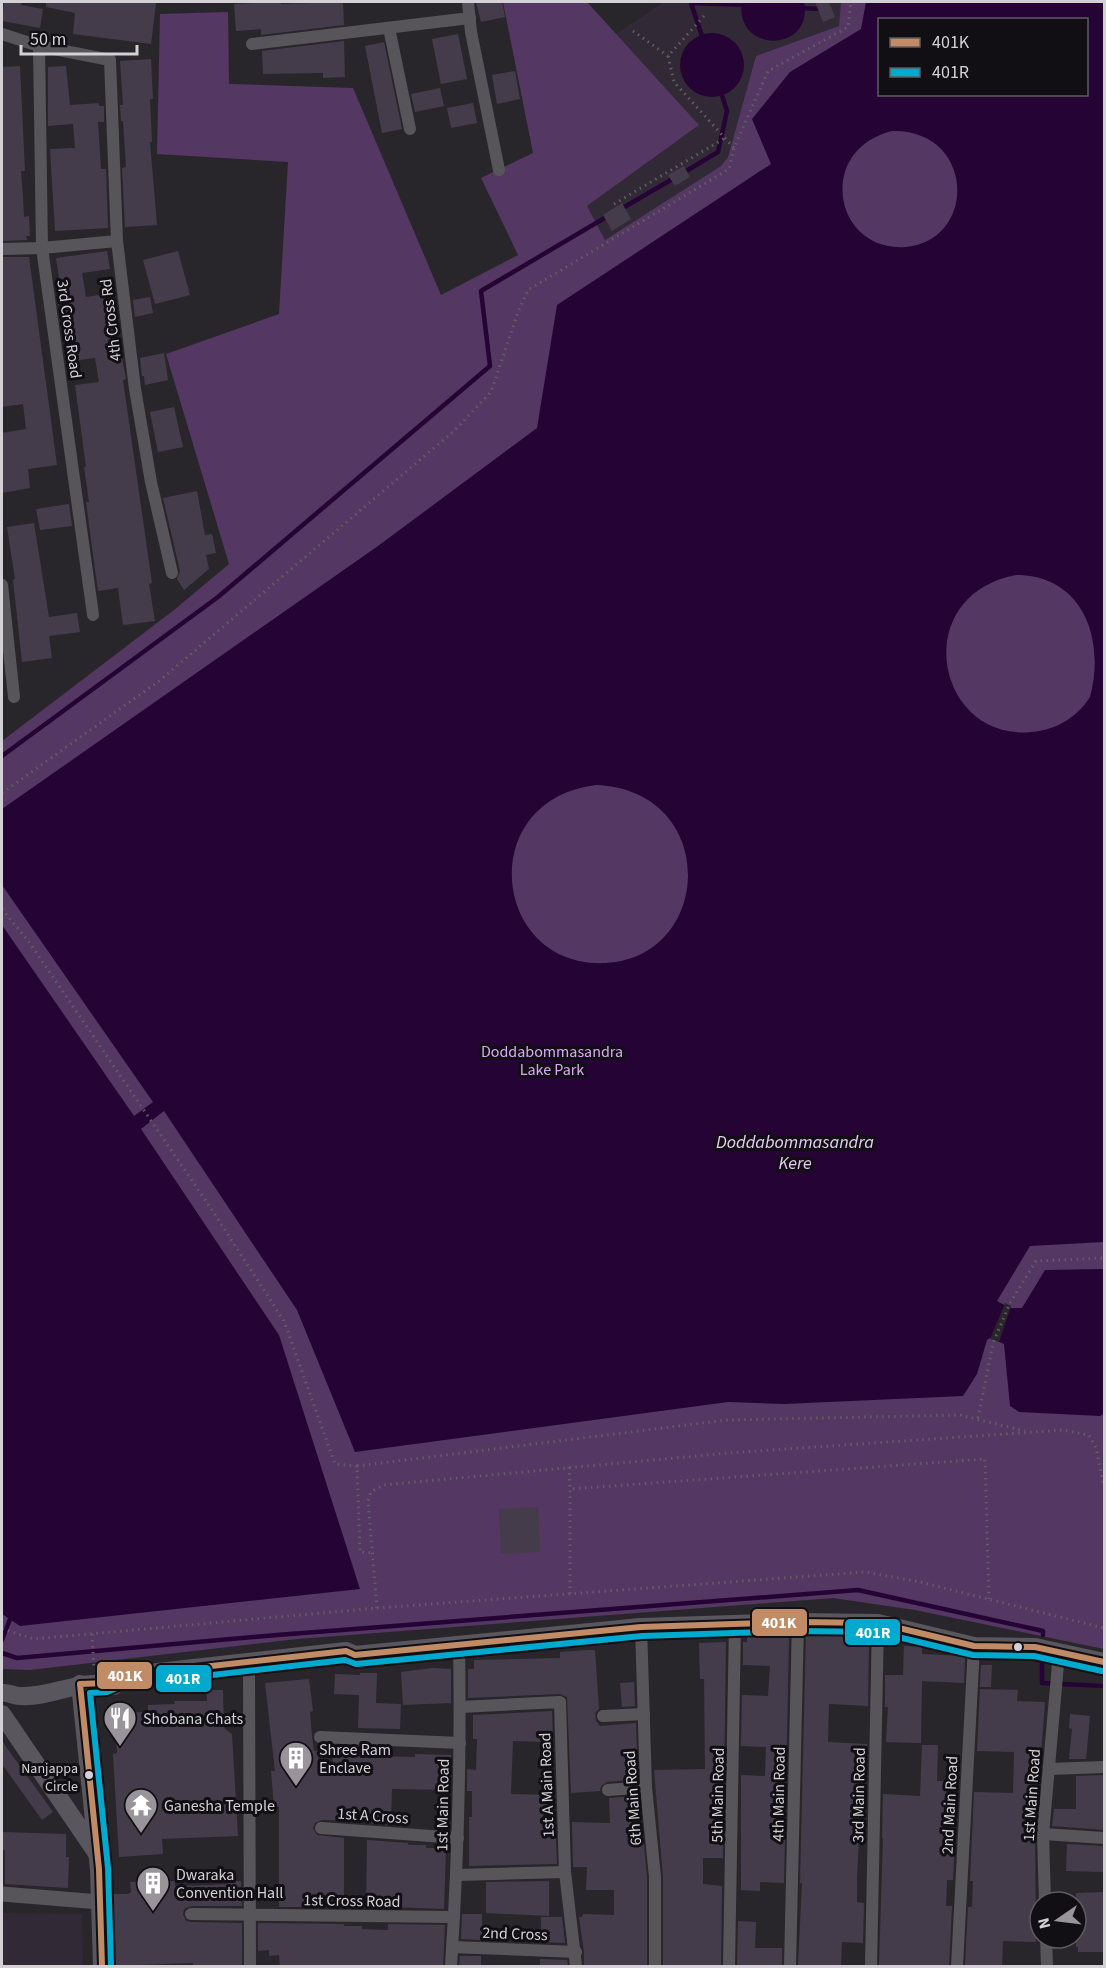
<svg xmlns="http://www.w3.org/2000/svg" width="1106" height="1968" font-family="'Source Sans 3',sans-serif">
<rect width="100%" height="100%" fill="#29262b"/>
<g fill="#322937">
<path d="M664 2H841L840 26 756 56 728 157 721 166 605 240 587 206 699 125 616 34Z"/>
<path d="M2 1913 82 1914 83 1966H2Z"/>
</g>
<path fill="#543763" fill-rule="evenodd" d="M503 2H587L699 125 587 206 605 240 721 166 728 157 756 56 839 26 841 2H1104V1649L915 1610 833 1598 297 1639 30 1670 2 1669V741L174 610 229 564 166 354 279 314 288 162 157 154 160 14 228 12 229 84 353 88 441 295 518 255 481 178 533 153ZM880 20H1086V94H880Z"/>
<g fill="#260335" fill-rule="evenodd">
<path d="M742 2H804C814 53 734 54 742 2Z"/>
<path d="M866 2H1104V1242L1030 1246 997 1301 1010 1308H1022L1045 1270 1104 1269V1414L1100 1416 1019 1412 1010 1406 1004 1344 990 1338 987 1340 977 1374 963 1396 784 1404 728 1402 355 1452 297 1310 164 1111 141 1129 279 1335 360 1589 20 1626 2 1614V925L134 1116 153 1102 2 885V809L378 546 537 428 557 305 771 164 752 119 790 72 861 29ZM880 20H1086V94H880ZM892 131C975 129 978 240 906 247 834 253 815 150 892 131ZM1016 575C1082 575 1106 638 1090 697 1079 715 1059 728 1039 731 937 749 905 596 1016 575ZM596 785C720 790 714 957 606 963 492 969 473 800 596 785Z"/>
<circle cx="712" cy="65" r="32"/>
</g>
<path fill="#29262b" d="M1005 1303 1011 1306 999 1342 990 1339Z"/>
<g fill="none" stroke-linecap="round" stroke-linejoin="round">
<g stroke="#260335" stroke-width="4.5">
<path d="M800 8 821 9"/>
<path d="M703 39 691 3 746 5"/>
<path d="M683 173 718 152 727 111 721 92"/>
<path d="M621 209 676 177"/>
<path d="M2 756 218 597 490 366 481 291 608 216"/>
<path d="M2 1640 10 1619"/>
<path d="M2 1653 17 1658 277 1635 858 1590 1043 1631V1635"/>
<path d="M1042 1663V1683L1104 1686"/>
</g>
</g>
<g fill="#453c4b">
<path d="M4 2H22L21 5 43 9 40 28 2 21Z"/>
<path d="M46 2 156 3 151 44 73 34 75 13 46 7Z"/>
<path d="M279 2H281V4L343 2 344 25 261 35V29L236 31 234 4Z"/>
<path d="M476 2H502L505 17 481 22Z"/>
<path d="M815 2H829L835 17 823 22Z"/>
<path d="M458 34 467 79 441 84 432 39Z"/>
<path d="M344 41 345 77 323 78V73L263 74 262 51Z"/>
<path d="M384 42 402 129 382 133 365 46Z"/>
<path d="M151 59 153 99H150L152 142H150L157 225 125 227 122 168 126 167 123 121H121L120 105H123L120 61Z"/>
<path d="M20 66 25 171H21L23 197 24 217 29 216 30 236H26L27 240 2 241V228H3L2 67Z"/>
<path d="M66 66 70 105 99 103V106H104V122H98L101 169H106L108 228 55 231 50 149 75 148 73 124 48 126V67Z"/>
<path d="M515 71 520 99 497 104 492 75Z"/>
<path d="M440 88 444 106 415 112 411 94Z"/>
<path d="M473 103 477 123 451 128 447 108Z"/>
<path d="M684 166 690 177 675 186 668 175Z"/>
<path d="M622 203 631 219 612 231 603 215Z"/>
<path d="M107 251 110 269 82 273 86 297 112 293 114 304 116 303 117 333 126 379 123 380 152 583 149 584 155 621 123 625 118 588 98 591 86 502H89L84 467H86L75 385 99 382 95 358 72 361 56 258Z"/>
<path d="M178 251 190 295 155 304 143 260Z"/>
<path d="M2 257H29L57 465 28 469 30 488 2 493V433L26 429 23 404 2 407Z"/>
<path d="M150 297 153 313 135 317 133 300Z"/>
<path d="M164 353 168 380 145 385 144 376H142L140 358Z"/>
<path d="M174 407 183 447 158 452 150 412Z"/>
<path d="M197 491 205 535 212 534 216 553 206 555 209 569 184 590 177 579 180 571 163 498Z"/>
<path d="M69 504 72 526 40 530 36 509Z"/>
<path d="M34 523 49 617 77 613 80 632 49 636 52 658 22 662 13 580 15 579 7 527Z"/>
<path d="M538 1507 540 1552 501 1554 499 1509Z"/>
<path d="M806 1633 869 1634 868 1706 829 1704 828 1742 867 1744 865 1837H859L857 1878V1902L864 1903 863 1943 842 1942 841 1966H798L802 1883H800Z"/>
<path d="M771 1634H789L784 1883 760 1882V1891L741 1890V1775L765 1776 766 1747 741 1746 742 1695 768 1696 770 1666 743 1665V1642H747V1637H771Z"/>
<path d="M726 1642 723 1858H703V1884L722 1886 721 1966H663V1877L654 1770 705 1769 704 1679H700L699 1643Z"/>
<path d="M904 1646 922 1647V1654L965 1656 964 1683 922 1681 921 1743 886 1742 888 1707H885V1675H903Z"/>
<path d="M588 1650H595L599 1709 595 1713 596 1721 600 1726 636 1723 638 1779 607 1782 601 1786 600 1791 571 1793 567 1697 560 1694 468 1698V1669H474V1660L560 1658V1652Z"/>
<path d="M981 1665H992L991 1687H980Z"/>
<path d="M432 1668 451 1669V1703L403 1705 401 1672Z"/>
<path d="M360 1673H377L376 1703 401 1704 400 1729 358 1728 359 1695 334 1694 335 1674 360 1675Z"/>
<path d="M309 1679 313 1711 310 1712 312 1737 314 1751H317L320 1773H332L333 1751H372V1756L415 1757V1754L451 1755 450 1790 392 1789 391 1825 367 1823V1821L322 1820 315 1823 313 1828 317 1835 344 1838V1907H279V1807H274L271 1771H275L265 1683Z"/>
<path d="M634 1682 635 1706 622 1707 620 1683Z"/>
<path d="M980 1689 1018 1690 1017 1701 1045 1702 1035 1833 1036 1942 1003 1941 1002 1966H965L968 1907H972L973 1881H970L974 1792 1013 1793 1014 1752 977 1751Z"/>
<path d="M206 1690H223L224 1728 232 1734 238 1836 162 1839 163 1854 119 1857 113 1754 117 1753 115 1713 148 1712V1705L175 1704 174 1701H207Z"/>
<path d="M552 1711 553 1742 513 1741 511 1794 554 1795 557 1864 469 1866V1817H472V1791H467V1769L476 1770 477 1739H473V1715Z"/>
<path d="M1070 1714 1090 1716 1086 1759H1069L1072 1729 1069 1728Z"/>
<path d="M2 1741 53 1812 42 1820 2 1764Z"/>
<path d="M922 1745H938L937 1781H947L946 1801H957L953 1880H947L946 1906H952L949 1966H879L883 1838H882L883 1794 920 1796Z"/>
<path d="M1104 1775V1830L1052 1826 1054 1809H1076V1776Z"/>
<path d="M639 1796 647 1877V1966H584V1952L579 1917H582L583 1914 614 1915V1890H586L587 1867H573L572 1822 610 1823 609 1798Z"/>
<path d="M2 1832 66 1834V1857H69L68 1888 5 1884V1850H2Z"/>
<path d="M367 1840 408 1843V1845H426V1848H446L444 1909 366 1906Z"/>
<path d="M1067 1844 1104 1846V1872L1066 1871Z"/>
<path d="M175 1881V1886L208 1885 228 1884V1881H241L242 1906H191L184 1909 183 1914 186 1921 191 1922 242 1923V1966H193V1963L113 1966 111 1894H128L131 1892 130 1882Z"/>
<path d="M549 1881V1916L486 1913V1882Z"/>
<path d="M1104 1892V1952H1078V1947H1076V1893Z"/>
<path d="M462 1914H482V1940L461 1939Z"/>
<path d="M541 1917H562L565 1943 541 1942Z"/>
<path d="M738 1921 756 1922 755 1948H782V1966H737Z"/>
<path d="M258 1923 344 1924V1926H362V1929L388 1930V1924L445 1925 443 1966H280L279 1955 269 1956V1950L258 1951Z"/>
<path d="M460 1956H481V1966H459Z"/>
<path d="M540 1959 567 1960 568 1966H540Z"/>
</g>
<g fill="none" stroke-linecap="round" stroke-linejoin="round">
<g stroke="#615f62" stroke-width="3" stroke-dasharray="1.5 4.5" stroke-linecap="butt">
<path d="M704 16 668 56 674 82 734 148"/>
<path d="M633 31 668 56"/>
<path d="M614 204 725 138"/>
<path d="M2 793 159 681 454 431 491 392 518 312 528 290 729 169 734 148 768 71 848 27 851 2"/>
<path d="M2 909 29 942 212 1210 284 1321 335 1464 357 1466 360 1552 372 1553"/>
<path d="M978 1418 993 1343 1010 1303 1036 1261 1104 1258"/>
<path d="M357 1466 727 1420 960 1415 1025 1431"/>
<path d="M569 1467 570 1489"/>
<path d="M570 1594V1489L985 1459 989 1599"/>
<path d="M377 1608 368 1501 371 1492 383 1485 728 1453 1063 1430 1089 1435 1096 1448 1104 1486"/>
<path d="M2 1629 34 1639 377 1608 865 1572 920 1582 1104 1628"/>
<path d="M92 1634 94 1670"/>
</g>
<g stroke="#58555a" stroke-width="12">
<path d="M468 2 471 32 499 170"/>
<path d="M389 28 410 129"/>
<path d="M2 34 39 46 110 60 117 241 135 389 151 482 172 573"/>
<path d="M252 44 470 18"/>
<path d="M39 46 42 248 93 615"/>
<path d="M2 249 42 248 117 241"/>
<path d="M2 585 14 697"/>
<path d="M641 1627 646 1787 655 1877V1966"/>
<path d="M249 1673 250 1966"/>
<path d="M460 1707 560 1702 565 1872 576 1966"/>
<path d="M603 1716 644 1714"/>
<path d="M320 1737 460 1743"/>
<path d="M1049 1769 1104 1767"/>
<path d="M608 1790 646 1787"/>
<path d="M321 1828 458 1838"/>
<path d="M1043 1834 1104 1838"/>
<path d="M458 1875 565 1872"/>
<path d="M1045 1902 1043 1834 1059 1653"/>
<path d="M191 1914 454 1917"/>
<path d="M1046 1938 1047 1966"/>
<path d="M453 1947 576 1952"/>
<path d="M451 1966C458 1859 461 1752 459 1645"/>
<path d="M729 1966 735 1623"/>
<path d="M790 1966 798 1622"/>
<path d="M871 1966 878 1623"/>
<path d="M957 1966 974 1646"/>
</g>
<path stroke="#58555a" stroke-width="15" d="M2 1894 100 1902"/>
<g stroke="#5a565d" stroke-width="18">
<path d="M105 1683 122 1676 346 1651 355 1655 641 1627 798 1622 878 1623 974 1646 1035 1647 1104 1662"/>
<path d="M80 1684 99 1869 102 1966"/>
<path d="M2 1693C9 1692 13 1696 20 1696 53 1698 82 1677 114 1686"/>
<path d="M2 1714 96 1852"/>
</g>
<defs>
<path id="bus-1" d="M102 1966 99 1869 80 1684 105 1683 122 1676 346 1651 355 1655 641 1627 798 1622 878 1623 974 1646 1035 1647 1104 1662"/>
<path id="bus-2" d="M111 1966 108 1868 90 1693 107 1692 124 1685 345 1660 356 1664 642 1636 798 1631 877 1632 973 1655 1034 1656 1102 1671"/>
</defs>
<use href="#bus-1" stroke="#110f13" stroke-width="10"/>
<use href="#bus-2" stroke="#110f13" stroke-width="10"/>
<use href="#bus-1" stroke="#c18c65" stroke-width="6"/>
<use href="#bus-2" stroke="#00a9ce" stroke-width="6"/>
</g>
<defs>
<symbol id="restaurant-pin" viewBox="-11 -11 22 30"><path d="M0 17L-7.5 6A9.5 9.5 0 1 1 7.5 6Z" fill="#98949a" stroke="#110f13"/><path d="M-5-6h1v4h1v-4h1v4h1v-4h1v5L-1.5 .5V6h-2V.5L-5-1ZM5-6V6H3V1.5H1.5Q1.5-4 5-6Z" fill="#fff"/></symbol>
<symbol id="building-pin" viewBox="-11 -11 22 30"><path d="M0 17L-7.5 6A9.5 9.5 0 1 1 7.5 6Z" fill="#98949a" stroke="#110f13"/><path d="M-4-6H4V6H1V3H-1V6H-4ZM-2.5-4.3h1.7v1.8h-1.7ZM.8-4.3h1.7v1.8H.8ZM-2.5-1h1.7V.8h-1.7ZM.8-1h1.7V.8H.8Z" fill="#fff"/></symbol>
<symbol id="temple-pin" viewBox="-11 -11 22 30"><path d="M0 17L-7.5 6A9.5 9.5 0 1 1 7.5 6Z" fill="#98949a" stroke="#110f13"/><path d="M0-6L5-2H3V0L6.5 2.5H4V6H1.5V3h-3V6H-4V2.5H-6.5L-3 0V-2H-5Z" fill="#fff"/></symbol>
</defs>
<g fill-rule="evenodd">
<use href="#restaurant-pin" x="101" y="1699" width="38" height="52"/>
<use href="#building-pin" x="277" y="1739" width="38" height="52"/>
<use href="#temple-pin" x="122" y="1786" width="38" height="52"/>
<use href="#building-pin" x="134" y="1864" width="38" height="52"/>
</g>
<g fill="#d3d0d6" stroke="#110f13" stroke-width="2">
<circle cx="1018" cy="1647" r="5"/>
<circle cx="89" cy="1775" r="5"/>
</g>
<g text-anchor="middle" stroke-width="6" stroke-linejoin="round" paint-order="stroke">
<g font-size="14" fill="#d3d0d6" stroke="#110f13" text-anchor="end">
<text x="78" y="1773">Nanjappa<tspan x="78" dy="18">Circle</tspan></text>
</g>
<g font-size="16" fill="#d3d0d6" stroke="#110f13">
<text transform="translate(110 320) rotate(-97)" y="6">4th Cross Rd</text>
<text transform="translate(70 329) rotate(82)" y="6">3rd Cross Road</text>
<text transform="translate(546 1785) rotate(-92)" y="6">1st A Main Road</text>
<text transform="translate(778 1794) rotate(-89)" y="6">4th Main Road</text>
<text transform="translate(717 1795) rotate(-89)" y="6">5th Main Road</text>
<text transform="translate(858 1795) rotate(-89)" y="6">3rd Main Road</text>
<text transform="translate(1031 1795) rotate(-86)" y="6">1st Main Road</text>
<text transform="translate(632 1798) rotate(-94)" y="6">6th Main Road</text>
<text transform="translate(442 1805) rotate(-89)" y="6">1st Main Road</text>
<text transform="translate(949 1805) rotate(-87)" y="6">2nd Main Road</text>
<text transform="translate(373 1815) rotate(4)" y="6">1st A Cross</text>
<text transform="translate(352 1900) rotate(1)" y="6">1st Cross Road</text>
<text transform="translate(515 1933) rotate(2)" y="6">2nd Cross</text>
</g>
<g font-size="16" fill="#dba7f9" stroke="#110f13">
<text x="552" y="1057">Doddabommasandra<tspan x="552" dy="18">Lake Park</tspan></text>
</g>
<g font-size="16" fill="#d3d0d6" stroke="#110f13" text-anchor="start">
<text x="143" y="1724">Shobana Chats</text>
<text x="319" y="1755">Shree Ram<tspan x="319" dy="18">Enclave</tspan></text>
<text x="164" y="1811">Ganesha Temple</text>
<text x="176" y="1880">Dwaraka<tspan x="176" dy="18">Convention Hall</tspan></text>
</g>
<g font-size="18" font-style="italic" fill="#e6ccf6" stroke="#110f13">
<text x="795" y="1148">Doddabommasandra<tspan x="795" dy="21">Kere</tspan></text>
</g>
</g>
<g stroke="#110f13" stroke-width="2">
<rect x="751" y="1608" width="57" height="29" rx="6" fill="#c18c65"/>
<rect x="844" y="1618" width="57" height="28" rx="6" fill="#00a9ce"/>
<rect x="96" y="1661" width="57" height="29" rx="6" fill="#c18c65"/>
<rect x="155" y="1664" width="57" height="29" rx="6" fill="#00a9ce"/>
</g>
<g font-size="16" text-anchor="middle" font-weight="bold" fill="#fff">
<text x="779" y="1628">401K</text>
<text x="873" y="1638">401R</text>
<text x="125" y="1681">401K</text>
<text x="183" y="1684">401R</text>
</g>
<rect width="1106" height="1968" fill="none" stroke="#d3d0d6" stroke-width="6"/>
<rect x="878" y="18" width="210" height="78" fill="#110f13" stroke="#5f5c61" stroke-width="1.5"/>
<rect x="890" y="38" width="30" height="9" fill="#c18c65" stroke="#5f5c61" stroke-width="1.5"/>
<text x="932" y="48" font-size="18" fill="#d3d0d6">401K</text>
<rect x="890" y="68" width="30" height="9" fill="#00a9ce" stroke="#5f5c61" stroke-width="1.5"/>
<text x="932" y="78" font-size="18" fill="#d3d0d6">401R</text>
<g transform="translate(1058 1920) rotate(256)"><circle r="28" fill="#110f13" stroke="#5f5c61" stroke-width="1.5"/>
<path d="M0-4.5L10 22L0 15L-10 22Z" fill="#98949a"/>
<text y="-9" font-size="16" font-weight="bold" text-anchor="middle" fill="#d3d0d6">N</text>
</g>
<path d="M21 45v9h116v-9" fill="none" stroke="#d3d0d6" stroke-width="3"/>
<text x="30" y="45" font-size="18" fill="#d3d0d6" stroke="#110f13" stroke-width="4.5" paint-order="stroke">50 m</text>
</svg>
